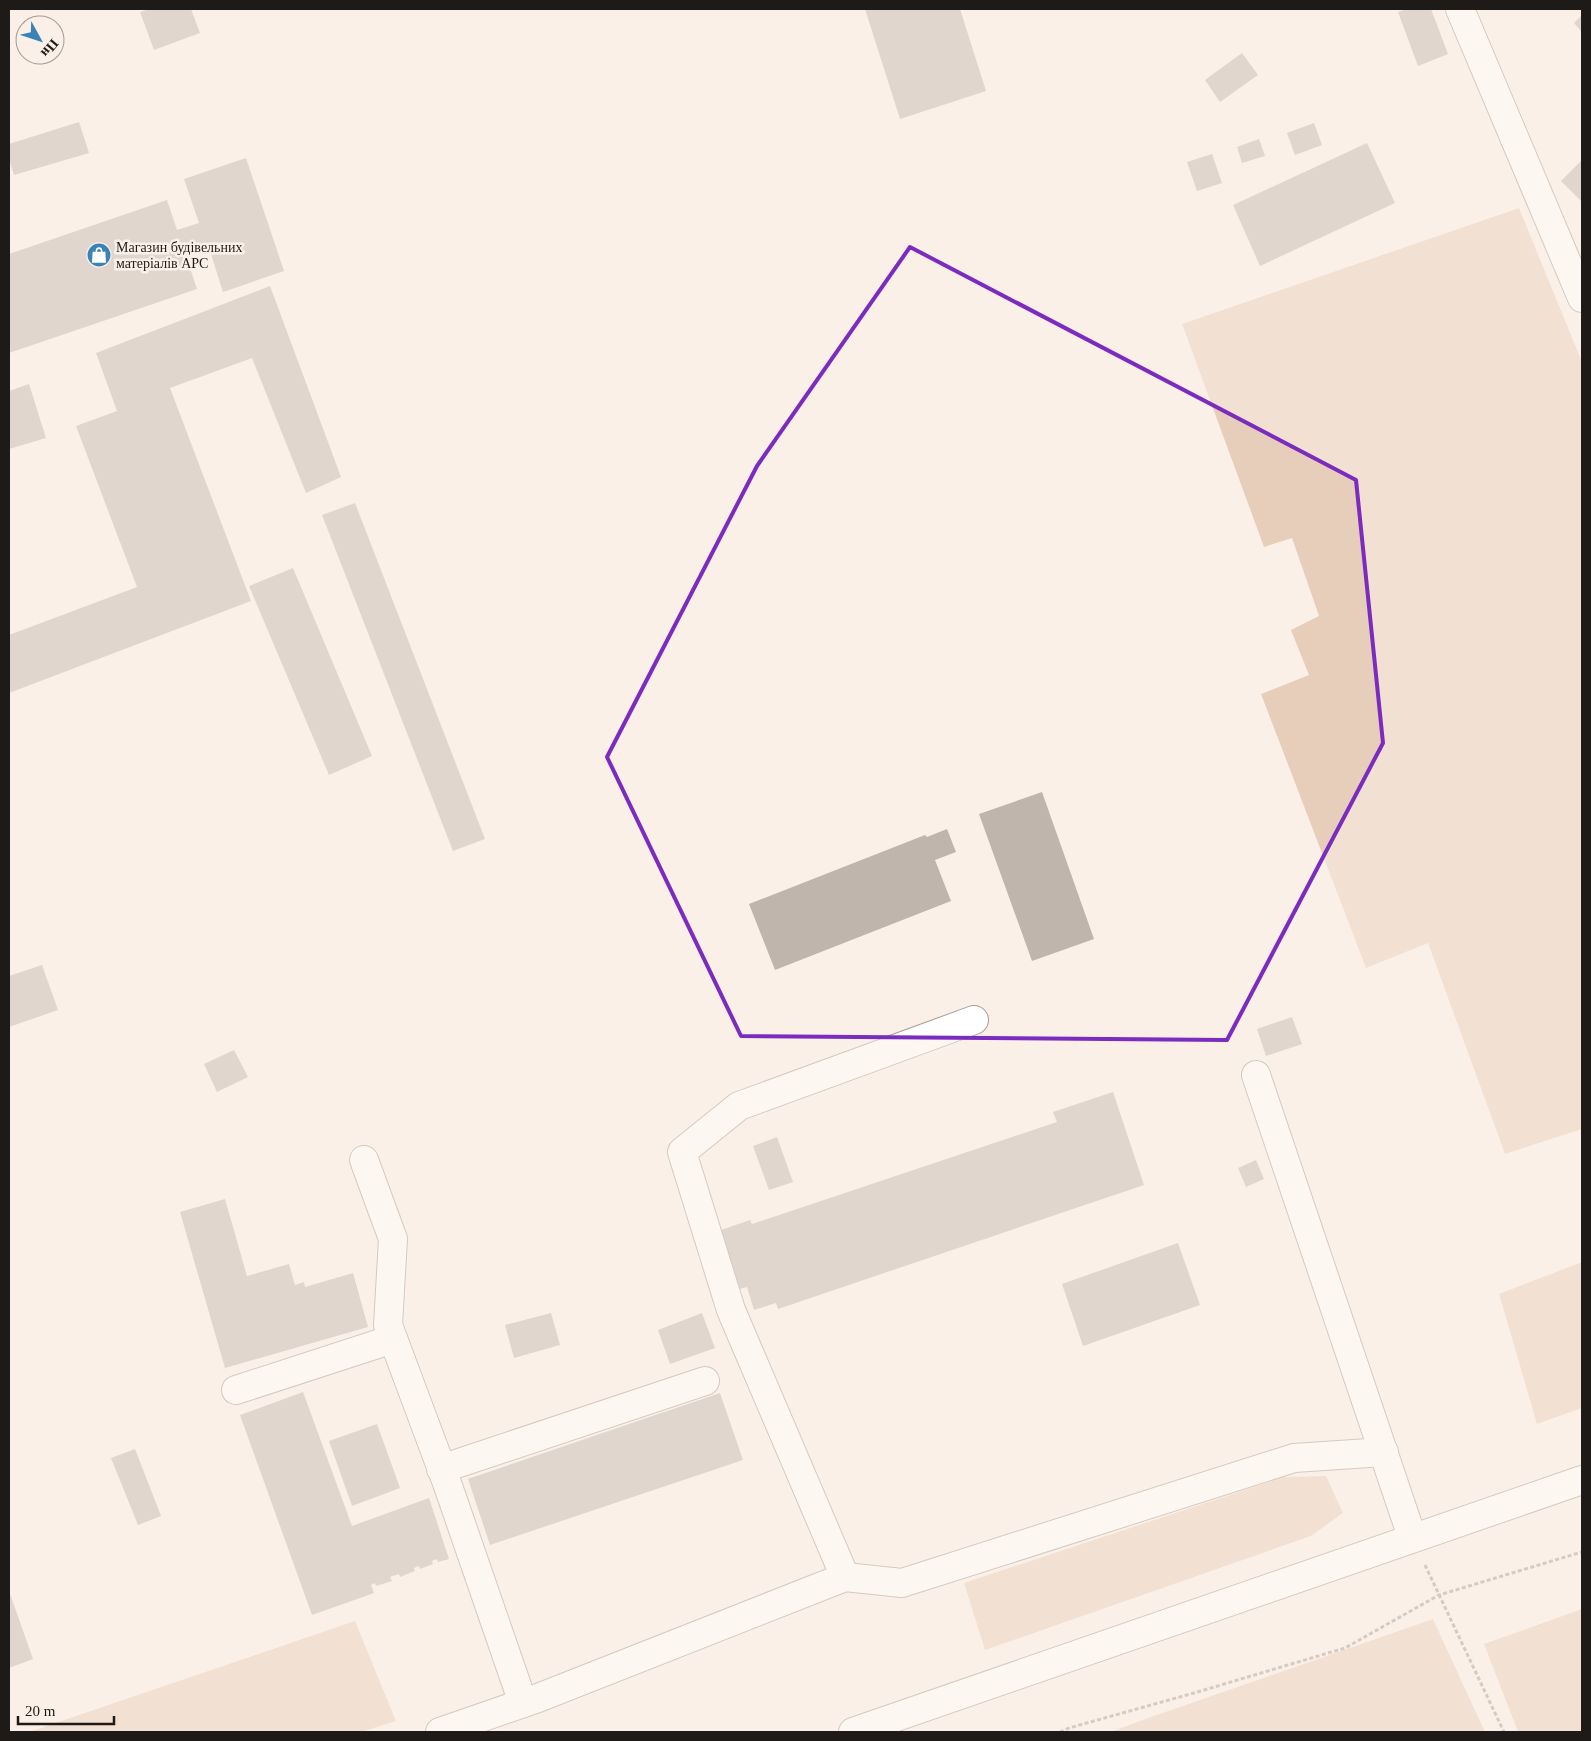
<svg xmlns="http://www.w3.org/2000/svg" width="1591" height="1741" font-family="'Times New Roman',serif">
<rect width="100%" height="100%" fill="#fbf0e8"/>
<g fill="#e7cebb">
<path d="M1519 208 1582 362V1129L1505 1154 1428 943 1366 968 1261 694 1309 675 1291 630 1319 616 1292 538 1264 547 1182 324Z"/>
<path d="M1582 1262V1408L1537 1424 1499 1294Z"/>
<path d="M1326 1476 1343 1513 1311 1536 985 1650 964 1583 1284 1477Z"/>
<path d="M1582 1609V1732H1518L1484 1644Z"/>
<path d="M1433 1619 1485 1732H1110L1151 1717Z"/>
<path d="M355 1621 396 1721 361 1732H29Z"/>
</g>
<g fill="#bfb5ad">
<path d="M150 9H191L200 33 154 50 140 12Z"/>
<path d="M865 9H960L986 91 900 119Z"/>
<path d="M1407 9H1431L1448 54 1418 66 1398 12Z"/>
<path d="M1582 15V32L1574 23Z"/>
<path d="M1242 53 1258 75 1220 102 1205 80Z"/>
<path d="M79 122 89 153 14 175 9 159V144Z"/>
<path d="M1314 123 1322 145 1295 155 1287 133Z"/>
<path d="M1259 139 1265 156 1242 163 1237 147Z"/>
<path d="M1367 143 1395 203 1260 266 1233 205Z"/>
<path d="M1212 154 1222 183 1197 191 1187 162Z"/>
<path d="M246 158 284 271 223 292 209 248 186 256 197 289 9 353V254L167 200 177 230 199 223 184 179Z"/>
<path d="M1582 160V202L1561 181Z"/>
<path d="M270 286 341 477 306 493 252 358 170 388 251 601 9 693V635L137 587 76 426 117 411 96 353Z"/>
<path d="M29 384 46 438 9 449V391Z"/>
<path d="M355 503 485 839 453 851 322 515Z"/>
<path d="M293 568 372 756 329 775 249 586Z"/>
<path d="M1042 792 1094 939 1032 961 979 814Z"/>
<path d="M947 829 956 852 935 860 951 901 775 970 749 904 925 835 927 837Z"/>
<path d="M42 965 58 1010 9 1027V976Z"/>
<path d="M1292 1017 1302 1044 1266 1056 1257 1029Z"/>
<path d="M234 1050 248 1077 217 1092 204 1064Z"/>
<path d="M1113 1092 1144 1185 778 1309 776 1303 754 1310 747 1287 740 1289 721 1230 750 1220 752 1224 1057 1122 1053 1112Z"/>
<path d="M777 1137 793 1182 769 1190 753 1146Z"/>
<path d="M1256 1160 1264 1179 1246 1187 1238 1168Z"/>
<path d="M225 1199 247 1276 289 1264 295 1285 304 1282 305 1287 353 1273 368 1327 225 1368 180 1212Z"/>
<path d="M1178 1243 1200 1305 1083 1346 1062 1284Z"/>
<path d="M551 1313 560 1345 514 1358 505 1325Z"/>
<path d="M702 1313 715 1348 670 1364 658 1330Z"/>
<path d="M303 1392 352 1526 429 1498 449 1559 438 1562 437 1559 432 1561 433 1564 420 1569 419 1566 414 1568 415 1571 400 1577 399 1574 390 1577 392 1581 376 1586 375 1583 371 1585 374 1593 312 1615 240 1415Z"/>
<path d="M720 1393 743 1460 490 1545 468 1479Z"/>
<path d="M377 1424 400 1488 352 1506 329 1441Z"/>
<path d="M135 1449 161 1516 138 1525 111 1458Z"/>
<path d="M9 1591 33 1659 9 1668Z"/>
</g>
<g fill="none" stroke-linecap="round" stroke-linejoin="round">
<defs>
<g id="minor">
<path d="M1460 9 1582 298"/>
<path d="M1256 1075 1412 1537"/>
<path d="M364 1160 393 1239 388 1325 447 1483 523 1703"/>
<path d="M236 1390 393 1339"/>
<path d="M441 1469 705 1381"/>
<path d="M845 1577 902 1583 1294 1458 1384 1452"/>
<path d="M440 1732 538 1698 845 1577 731 1310 682 1152 739 1106 974 1020"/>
</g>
<path id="highway" d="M853 1732 1582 1480"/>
</defs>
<use href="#minor" stroke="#a49b93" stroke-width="30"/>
<use href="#highway" stroke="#a49b93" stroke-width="30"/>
<g stroke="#a69e98" stroke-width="3" stroke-dasharray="4 2.5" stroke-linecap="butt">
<path d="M1425 1565 1504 1732"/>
<path d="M1060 1732 1069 1728 1194 1693 1345 1648 1439 1595 1582 1552"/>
</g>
<use href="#minor" stroke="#fff" stroke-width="28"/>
<use href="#highway" stroke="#fff" stroke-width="28"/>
</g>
<path d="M0 0H1591V1741H0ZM910 247 1356 480 1383 743 1227 1040 741 1036 607 757 757 466Z" fill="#fbf0e8" fill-opacity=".55" fill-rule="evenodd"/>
<path fill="none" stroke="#7b2cbf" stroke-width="4" stroke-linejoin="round" d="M910 247 1356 480 1383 743 1227 1040 741 1036 607 757 757 466Z"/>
<defs>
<symbol id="shop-disc" viewBox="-11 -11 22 22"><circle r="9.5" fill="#3983b7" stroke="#fbf0e8"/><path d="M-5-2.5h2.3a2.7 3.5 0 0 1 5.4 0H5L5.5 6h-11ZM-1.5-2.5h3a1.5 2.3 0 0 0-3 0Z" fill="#fff"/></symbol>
</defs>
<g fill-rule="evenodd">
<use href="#shop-disc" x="85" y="241" width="28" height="28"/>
</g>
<g text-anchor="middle" stroke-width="5" stroke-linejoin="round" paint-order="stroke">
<g font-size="14" fill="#1e1a17" stroke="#fbf0e8" text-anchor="start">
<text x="116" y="252">Магазин будівельних<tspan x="116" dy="16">матеріалів APC</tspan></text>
</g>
</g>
<rect width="1591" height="1741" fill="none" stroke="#1e1a17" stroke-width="20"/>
<g transform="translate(40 40) rotate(130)"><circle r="24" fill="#fbf0e8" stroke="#a39a94"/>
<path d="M0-4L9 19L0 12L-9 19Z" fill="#3983b7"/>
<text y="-8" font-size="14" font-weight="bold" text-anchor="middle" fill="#1e1a17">Пн</text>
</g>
<path d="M18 1716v8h96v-8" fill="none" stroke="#1e1a17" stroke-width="2.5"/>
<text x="25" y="1716" font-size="15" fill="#1e1a17" stroke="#fbf0e8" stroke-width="4" paint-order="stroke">20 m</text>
</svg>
